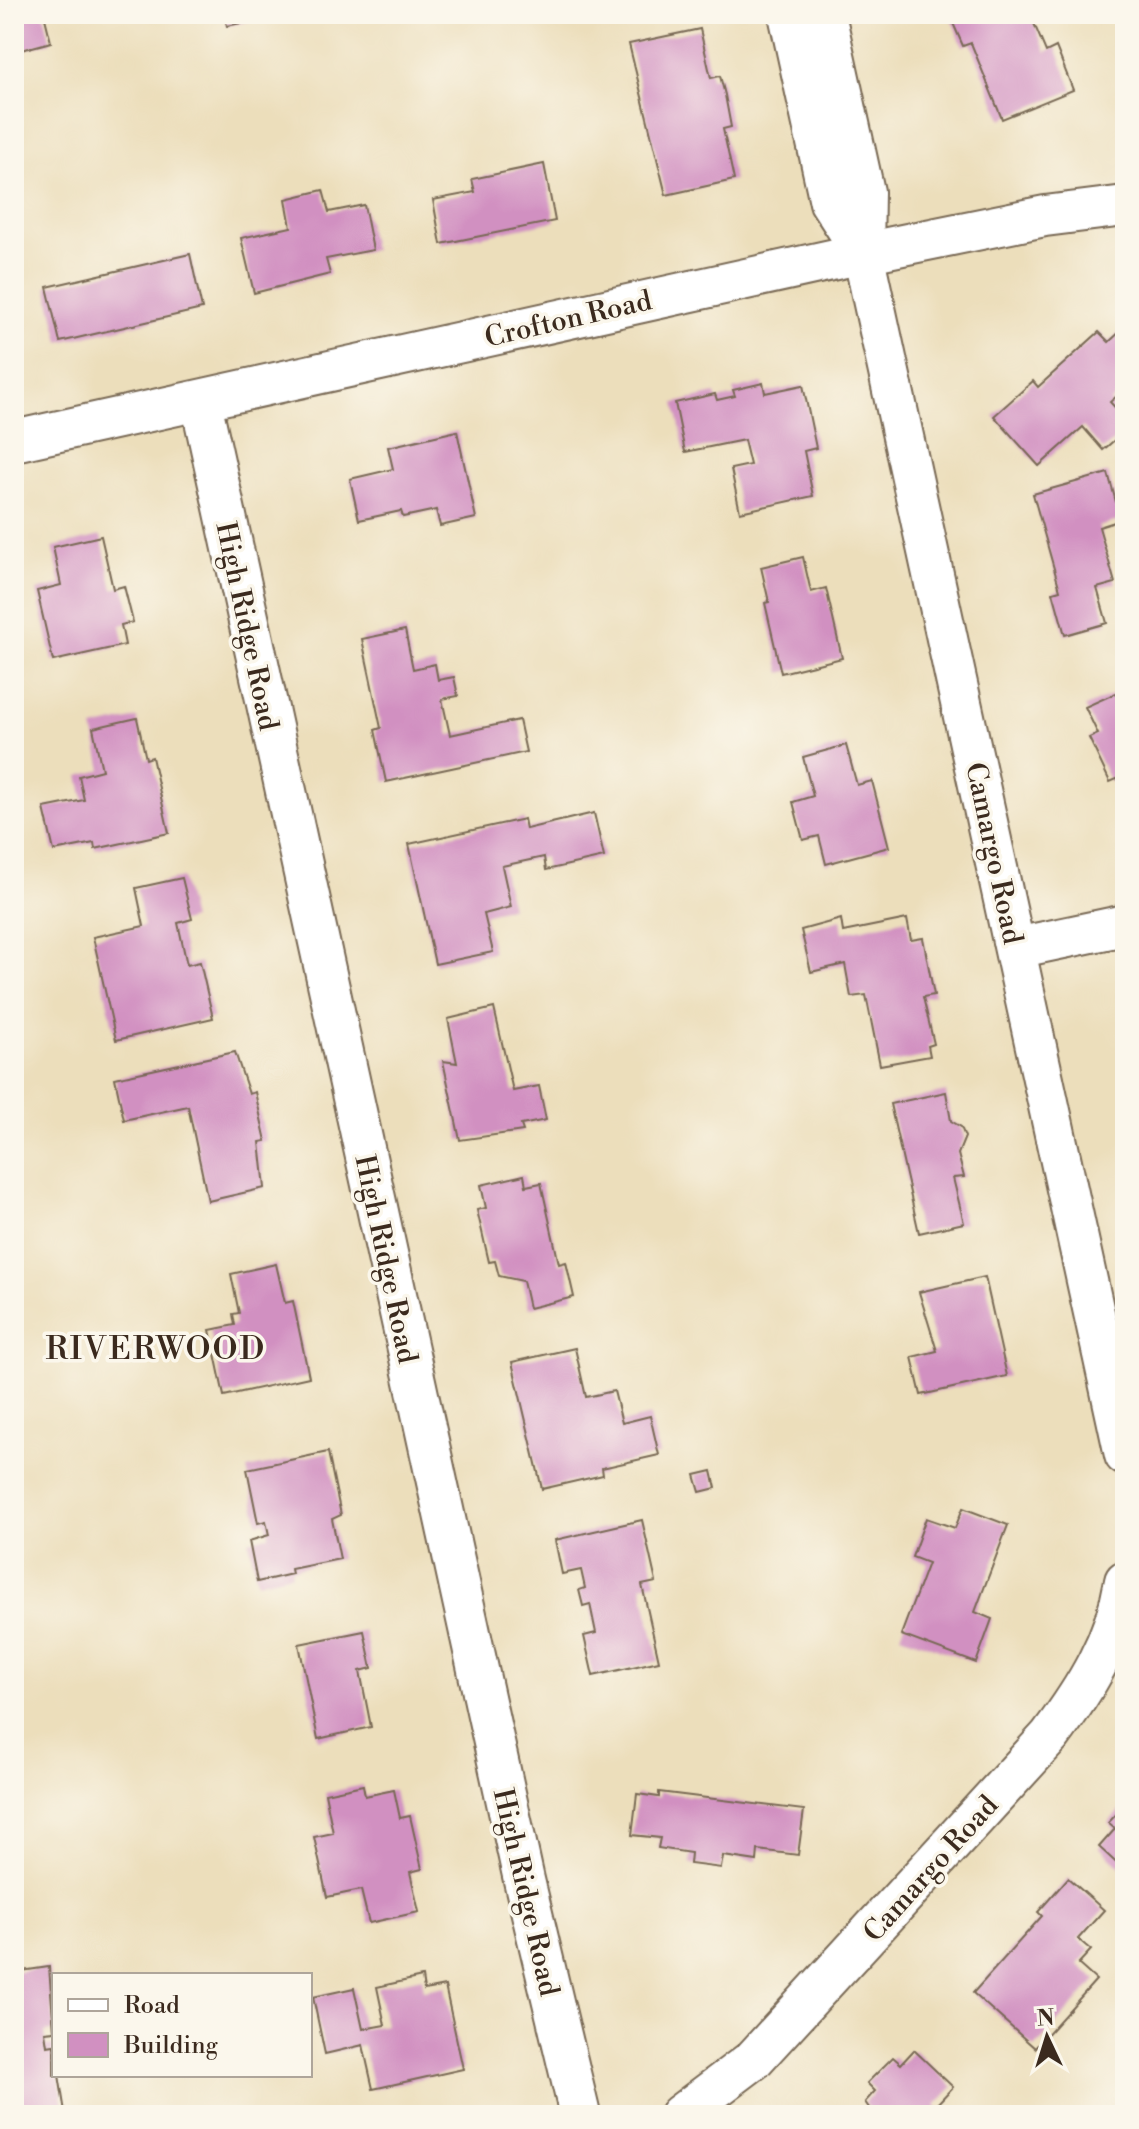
<svg xmlns="http://www.w3.org/2000/svg" width="1139" height="2129" font-family="'Libre Bodoni',serif">
<rect width="100%" height="100%" fill="#fbf7ec"/>
<filter id="ink" filterUnits="userSpaceOnUse"><feTurbulence type="fractalNoise" baseFrequency=".0125" numOctaves="2"/><feDisplacementMap in="SourceGraphic" scale="16" xChannelSelector="R" yChannelSelector="G"/><feConvolveMatrix kernelMatrix="1 2 1 2 8 2 1 2 1" color-interpolation-filters="sRGB"/></filter>
<filter id="wash" filterUnits="userSpaceOnUse"><feTurbulence type="fractalNoise" baseFrequency=".006" numOctaves="4" result="noise"/><feDisplacementMap in="SourceGraphic" scale="32" xChannelSelector="R" yChannelSelector="G"/><feGaussianBlur stdDeviation="1.8" result="paint"/><feColorMatrix in="noise" values="0 0 0 0 0 0 0 0 0 0 0 0 0 0 0 0 0 1.4 0 .05"/><feComposite in="paint" operator="in"/></filter>
<g filter="url(#wash)">
<rect width="100%" height="100%" fill="#ecdebb"/>
<g id="blocks">
<g fill="#d190c1">
<path d="M14 14H44L51 42 14 52Z"/>
<path d="M224 14H267L268 17 227 26Z"/>
<path d="M949 14H1030L1046 52 1056 47 1073 90 1002 119 971 43 963 46Z"/>
<path d="M700 29 711 78 720 76 725 95 731 127 723 129 734 180 666 195 629 44Z"/>
<path d="M544 164 555 221 441 244 433 200 475 192 472 179Z"/>
<path d="M323 190 329 212 364 205 373 250 326 259 330 274 254 293 241 238 291 227 286 199Z"/>
<path d="M190 254 202 309 60 342 47 287Z"/>
<path d="M1125 327V389L1110 402 1125 418V431L1103 450 1083 427 1039 466 994 416 1033 381 1038 387 1099 332 1109 342Z"/>
<path d="M763 383 765 393 803 385 816 448 804 451 813 496 740 512 731 469 750 465 744 440 685 452 675 403 715 394 717 400 735 396 733 390Z"/>
<path d="M457 431 476 518 440 526 436 510 403 517 401 511 359 520 350 479 393 469 388 447Z"/>
<path d="M1108 473 1121 520 1099 527 1115 583 1097 588 1107 623 1065 635 1053 592 1060 590 1033 494Z"/>
<path d="M101 536 113 589 124 586 133 622 121 625 125 645 53 661 37 591 61 585 53 547Z"/>
<path d="M803 557 811 592 826 588 842 658 781 673 765 603 769 602 761 567Z"/>
<path d="M405 630 413 669 435 664 438 680 454 677 458 696 442 699 450 735 519 720 526 752 386 782 375 730 381 728 362 639Z"/>
<path d="M1125 689V790L1119 778 1110 782 1089 738 1098 734 1085 707Z"/>
<path d="M137 718 146 759 152 757 169 833 95 849 94 843 54 851 44 808 84 800 79 776 102 770 93 728Z"/>
<path d="M846 745 857 785 872 781 889 847 826 864 819 836 803 840 793 802 813 796 803 757Z"/>
<path d="M594 813 604 857 546 870 544 857 502 866 511 907 484 914 493 952 435 964 409 844 524 819 526 829Z"/>
<path d="M182 878 192 919 178 923 187 965 200 962 213 1018 116 1040 93 937 144 926 136 888Z"/>
<path d="M841 919 843 932 907 919 911 940 923 938 934 995 923 997 934 1044 928 1046 930 1056 880 1065 866 995 851 997 845 964 811 972 801 930Z"/>
<path d="M494 1008 513 1091 539 1086 546 1120 521 1125 523 1131 460 1140 443 1061 457 1063 448 1019Z"/>
<path d="M235 1052 249 1094 255 1092 266 1141 260 1142 265 1188 208 1201 188 1106 124 1120 115 1078Z"/>
<path d="M946 1092 951 1121 961 1127 965 1137 958 1154 964 1177 953 1178 964 1223 919 1233 890 1104Z"/>
<path d="M524 1175 526 1186 541 1183 559 1264 566 1262 574 1297 529 1308 523 1281 499 1276 495 1261 489 1262 477 1210 486 1208 481 1185Z"/>
<path d="M276 1264 285 1303 293 1301 309 1377 224 1396 210 1330 235 1325 233 1314 239 1313 231 1274Z"/>
<path d="M985 1277 1007 1376 921 1395 912 1357 937 1351 919 1292Z"/>
<path d="M575 1348 586 1397 614 1391 622 1423 650 1416 659 1455 602 1468 603 1475 542 1489 512 1362Z"/>
<path d="M328 1452 341 1515 332 1519 340 1559 291 1569 292 1574 257 1582 249 1541 269 1535 266 1521 258 1523 247 1469Z"/>
<path d="M712 1471 716 1488 700 1492 695 1475Z"/>
<path d="M963 1508 1008 1525 975 1612 992 1619 976 1663 901 1635 928 1563 912 1557 926 1518 955 1528Z"/>
<path d="M642 1520 656 1582 642 1585 659 1661 593 1676 584 1636 596 1633 590 1604 583 1606 579 1590 585 1588 581 1570 562 1574 555 1540Z"/>
<path d="M364 1631 372 1668 360 1671 371 1727 318 1739 299 1644Z"/>
<path d="M363 1785 365 1796 394 1790 400 1818 410 1816 422 1869 410 1872 419 1912 369 1923 361 1890 327 1897 314 1837 333 1833 325 1793Z"/>
<path d="M659 1792 804 1810 798 1855 758 1850 757 1861 723 1856 721 1868 690 1864 691 1853 658 1848 660 1838 632 1835 637 1794 659 1797Z"/>
<path d="M1125 1805V1871L1099 1847 1115 1829 1108 1823Z"/>
<path d="M1068 1878 1104 1910 1078 1939 1091 1950 1078 1964 1096 1980 1035 2048 973 1993 1042 1916 1038 1912Z"/>
<path d="M49 1967 54 2031 45 2032 47 2046 54 2045V2075H59L65 2112 14 2115V1972Z"/>
<path d="M422 1977 424 1990 445 1986 463 2069 373 2089 363 2045 325 2054 313 1997 354 1988 363 2029 385 2025 377 1987Z"/>
<path d="M914 2050 953 2087 936 2105 939 2108 932 2115H874L865 2102 875 2091 867 2083 893 2057 901 2064Z"/>
</g>
</g>
</g>
<g filter="url(#ink)">
<use href="#blocks" fill-opacity="0" stroke="#796955" stroke-width="2"/>
<g fill="none" stroke-linecap="round" stroke-linejoin="round">
<defs>
<g id="street">
<path d="M789 14 830 202 863 253"/>
<path d="M825 14 864 192 863 253 1125 1455"/>
<path d="M201 402 524 1880 580 2115"/>
<path d="M14 441 863 253 1045 216 1125 206"/>
<path d="M1016 948 1125 925"/>
<path d="M680 2115 753 2060 1050 1736C1086 1688 1115 1641 1125 1581"/>
</g>
</defs>
<use href="#street" stroke="#796955" stroke-width="44"/>
<use href="#street" stroke="#fff" stroke-width="40"/>
</g>
</g>
<g text-anchor="middle" stroke-width="7" stroke-linejoin="round" paint-order="stroke">
<g font-size="28" fill="#3b2a1e" stroke="#fbf7ec">
<text transform="translate(568 318) rotate(-13)" y="10">Crofton Road</text>
<text transform="translate(248 626) rotate(78)" y="10">High Ridge Road</text>
<text transform="translate(995 853) rotate(78)" y="10">Camargo Road</text>
<text transform="translate(387 1259) rotate(78)" y="10">High Ridge Road</text>
<text transform="translate(930 1868) rotate(-48)" y="10">Camargo Road</text>
<text transform="translate(527 1892) rotate(77)" y="10">High Ridge Road</text>
</g>
<g font-size="32" letter-spacing="2" fill="#3b2a1e" stroke="#fbf7ec">
<text x="156" y="1359">RIVERWOOD</text>
</g>
</g>
<rect width="1139" height="2129" fill="none" stroke="#fbf7ec" stroke-width="48"/>
<rect x="52" y="1973" width="260" height="104" fill="#fbf7ec" stroke="#aea59a" stroke-width="2"/>
<rect x="68" y="1999" width="40" height="12" fill="#ffffff" stroke="#aea59a" stroke-width="2"/>
<text x="124" y="2013" font-size="24" fill="#3b2a1e">Road</text>
<rect x="68" y="2033" width="40" height="24" fill="#d190c1" stroke="#aea59a" stroke-width="2"/>
<text x="124" y="2053" font-size="24" fill="#3b2a1e">Building</text>
<g transform="translate(1047 2037) rotate(356)" stroke="#fbf7ec" stroke-width="6" paint-order="stroke">
<path d="M0-6L14 30L0 20L-14 30Z" fill="#3b2a1e"/>
<text y="-12" font-size="22" font-weight="bold" text-anchor="middle" fill="#3b2a1e">N</text>
</g>
</svg>
